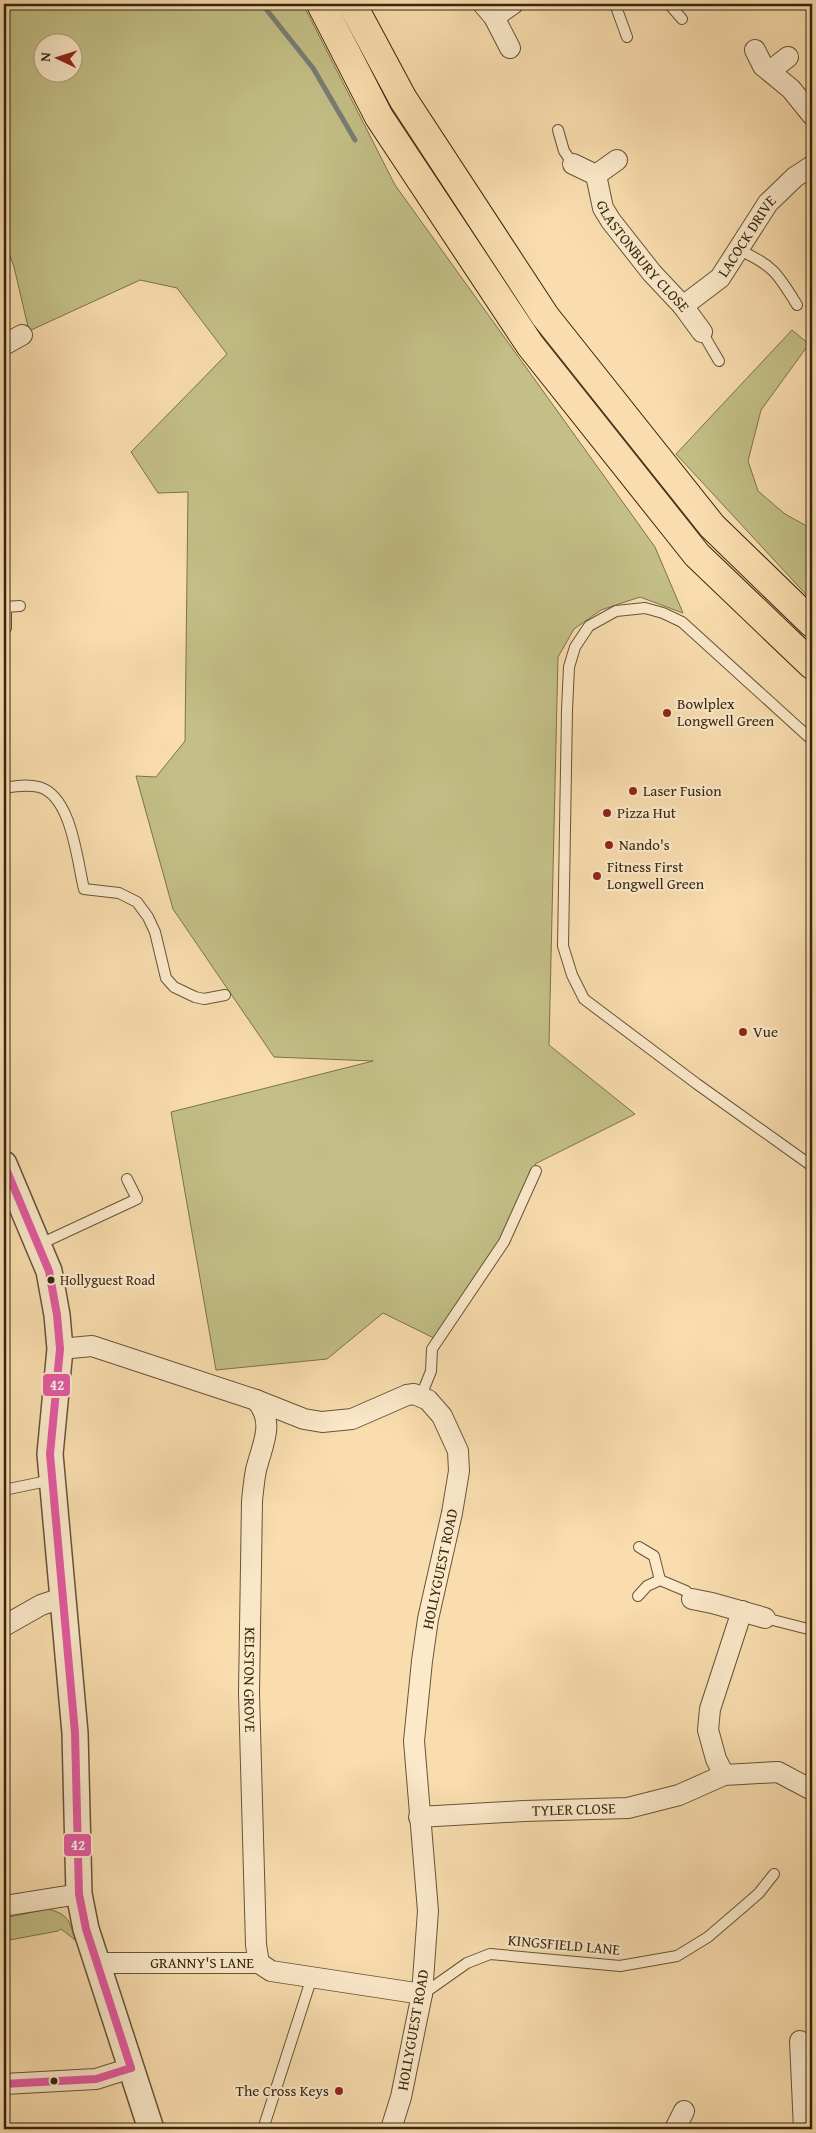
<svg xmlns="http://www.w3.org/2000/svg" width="816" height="2133" font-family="'Gentium Book Plus',serif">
<rect width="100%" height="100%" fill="#f9ddae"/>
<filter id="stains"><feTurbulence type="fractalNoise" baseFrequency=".004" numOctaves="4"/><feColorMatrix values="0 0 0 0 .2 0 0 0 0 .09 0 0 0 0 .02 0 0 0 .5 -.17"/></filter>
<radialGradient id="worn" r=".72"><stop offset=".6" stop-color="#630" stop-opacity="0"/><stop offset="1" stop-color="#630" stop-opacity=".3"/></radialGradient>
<g fill="#c3bf86" stroke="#7c724c" fill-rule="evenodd">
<path d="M4 4H303L395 185 655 547 683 613 640 597 601 610 574 629 558 657 549 1045 635 1114 535 1164 536 1171 527 1198 440 1341 383 1313 327 1359 216 1370 171 1112 373 1061 274 1057 173 909 136 776 156 777 185 741 188 492 158 493 131 452 227 354 177 288 140 280 29 331 14 267 4 240ZM42 42H72V72H42Z"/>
<path d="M792 330 809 344 761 410 748 461 758 491 785 514 812 529V601L676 454Z"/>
<path d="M48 1909C68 1914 70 1921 75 1940L61 1929 58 1931 4 1941V1918Z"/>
</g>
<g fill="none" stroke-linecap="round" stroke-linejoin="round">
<path stroke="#787e75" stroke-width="5" d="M262 4 313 68 355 140"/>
<defs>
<g id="service">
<path d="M615 4 627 37"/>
<path d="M669 4 682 19"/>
<path d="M558 130 564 151 573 164"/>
<path d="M739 250C773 265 778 274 797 305"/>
<path d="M702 332 719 361"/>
<path d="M4 607 20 606"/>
<path d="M6 607V628"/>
<path d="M812 740 682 622 663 613 645 608 616 611 589 626 575 647 569 667 567 710 563 946 572 975 584 999 697 1084 812 1166"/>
<path d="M4 788C15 786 27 784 39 787 72 796 77 861 84 889L119 893 137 902 148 917 155 932 166 978 174 987 195 997 204 999 225 995"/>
<path d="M38 1245 137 1199 127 1179"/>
<path d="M421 1396 431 1371 432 1349 504 1242 536 1171"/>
<path d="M4 1490 52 1480"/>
<path d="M639 1547 654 1556 660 1580"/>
<path d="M638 1596 647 1586 660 1580 686 1591 692 1599"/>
<path d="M765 1618 812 1630"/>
<path d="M423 1994 467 1963 490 1954 620 1966 677 1956 708 1937 743 1907 759 1893 774 1874"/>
<path d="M263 2129 312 1977"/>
</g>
<g id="minor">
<path d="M483 4 494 17 510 48"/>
<path d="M494 17 513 4"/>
<path d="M755 50 763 66 791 89 812 115"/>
<path d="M770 71 788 57"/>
<path d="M573 164 596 175 617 160"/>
<path id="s1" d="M596 175 603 208 611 221 652 273 683 306 702 332"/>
<path id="s2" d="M683 306 720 278 768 203 795 177 812 166"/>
<path d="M4 345 22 335"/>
<path d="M60 1349 92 1346 256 1400 304 1419 322 1422 352 1419 407 1395 414 1394 428 1400 442 1416 458 1451 459 1471 452 1513 428 1619 422 1661 414 1741 428 1911 422 1994 401 2097 391 2129"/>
<path id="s3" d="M256 1400C276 1422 262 1445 256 1470 254 1480 253 1491 252 1501L249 1693 256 1945 259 1963"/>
<path d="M692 1599 712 1603 765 1618"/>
<path d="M4 1626 41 1605 62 1598"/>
<path d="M724 1775 716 1759 708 1730 710 1709 742 1611"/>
<path id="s4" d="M419 1817 524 1811 628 1808 679 1795 724 1775 778 1772 812 1790"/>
<path d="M4 1906 79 1894"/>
<path id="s5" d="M97 1963H259L271 1971 422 1994"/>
<path d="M800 2041 804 2129"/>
<path d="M4 2084 96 2079 131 2068"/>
<path d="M675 2129 684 2111"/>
</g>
<path id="tertiary" d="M4 1164 49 1271 57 1315 60 1349 50 1454 75 1733 79 1894 86 1929 151 2129"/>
<g id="trunk">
<path d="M321 4 379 117 530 345 697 555 812 665"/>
<path d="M352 4 403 99 545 316 712 526 812 623"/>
</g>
</defs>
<use href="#service" stroke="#665438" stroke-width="12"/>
<use href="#minor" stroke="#665438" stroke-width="22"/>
<use href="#tertiary" stroke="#665438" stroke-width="28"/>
<use href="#trunk" stroke="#352611" stroke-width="30"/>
<use href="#service" stroke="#fbe9ca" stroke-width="10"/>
<use href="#minor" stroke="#fbe9ca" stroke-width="20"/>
<use href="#tertiary" stroke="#fbe9ca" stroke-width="25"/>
<use href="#trunk" stroke="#f9ddae" stroke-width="28"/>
<defs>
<g id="bus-1">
<path d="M4 1164 49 1271 57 1315 60 1349 50 1454 75 1733 79 1894 86 1929 131 2068"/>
<path d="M4 2084 96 2079 131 2068"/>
</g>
</defs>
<use href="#bus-1" stroke="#fbe9ca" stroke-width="11"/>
<use href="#bus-1" stroke="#e35aa1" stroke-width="8"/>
</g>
<g fill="#8f2418" stroke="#fbe9ca" stroke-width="2">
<circle cx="667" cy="713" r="5"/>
<circle cx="633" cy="791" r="5"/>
<circle cx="607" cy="813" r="5"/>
<circle cx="609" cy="845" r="5"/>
<circle cx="597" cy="876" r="5"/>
<circle cx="743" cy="1032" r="5"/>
<circle cx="339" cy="2091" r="5"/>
</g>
<g fill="#352611" stroke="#fbe9ca" stroke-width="2">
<circle cx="51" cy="1280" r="4.5"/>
<circle cx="54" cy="2081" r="4.5"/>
</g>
<g text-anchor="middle" stroke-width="4.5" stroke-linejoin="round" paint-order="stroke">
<g font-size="14" fill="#352611" stroke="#fbe9ca" text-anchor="start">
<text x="60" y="1285">Hollyguest Road</text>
</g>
<g font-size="15" fill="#352611" stroke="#fbe9ca">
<text dy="5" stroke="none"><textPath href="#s2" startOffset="96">LACOCK DRIVE</textPath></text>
<text dy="5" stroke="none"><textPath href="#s1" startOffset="96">GLASTONBURY CLOSE</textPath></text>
<text transform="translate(440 1569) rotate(-78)" y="5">HOLLYGUEST ROAD</text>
<text dy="5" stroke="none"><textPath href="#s3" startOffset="284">KELSTON GROVE</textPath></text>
<text dy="5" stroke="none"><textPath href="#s4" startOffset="155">TYLER CLOSE</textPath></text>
<text transform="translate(564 1945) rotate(5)" y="5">KINGSFIELD LANE</text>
<text dy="5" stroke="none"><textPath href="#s5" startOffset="105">GRANNY'S LANE</textPath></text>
<text transform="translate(413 2030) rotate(-80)" y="5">HOLLYGUEST ROAD</text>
</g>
<g font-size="15" fill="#352611" stroke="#fbe9ca" text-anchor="start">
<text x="677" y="709">Bowlplex<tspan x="677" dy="17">Longwell Green</tspan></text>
<text x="643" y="796">Laser Fusion</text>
<text x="617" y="818">Pizza Hut</text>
<text x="619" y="850">Nando's</text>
<text x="607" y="872">Fitness First<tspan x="607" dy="17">Longwell Green</tspan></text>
<text x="753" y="1037">Vue</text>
<text x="329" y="2096" text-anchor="end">The Cross Keys</text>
</g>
</g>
<g stroke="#fbe9ca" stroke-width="2">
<rect x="42" y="1373" width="29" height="24" rx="5" fill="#e35aa1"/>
<rect x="63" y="1833" width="29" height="24" rx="5" fill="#e35aa1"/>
</g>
<g font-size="14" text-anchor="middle" font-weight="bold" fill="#fff">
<text x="57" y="1390">42</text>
<text x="78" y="1850">42</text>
</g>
<rect width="816" height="2133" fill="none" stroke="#f9ddae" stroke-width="20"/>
<rect x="5" y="5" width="806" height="2123" fill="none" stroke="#352611" stroke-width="2.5"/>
<rect x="10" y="10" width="796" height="2113" fill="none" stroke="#352611"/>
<g transform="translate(58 58) rotate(274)"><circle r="24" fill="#fbe9ca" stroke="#ac9b80"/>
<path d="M0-4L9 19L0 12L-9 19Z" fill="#8f2418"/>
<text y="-8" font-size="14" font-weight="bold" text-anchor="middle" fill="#352611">N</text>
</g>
<rect width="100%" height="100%" filter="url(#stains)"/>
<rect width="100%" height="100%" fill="url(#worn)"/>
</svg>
